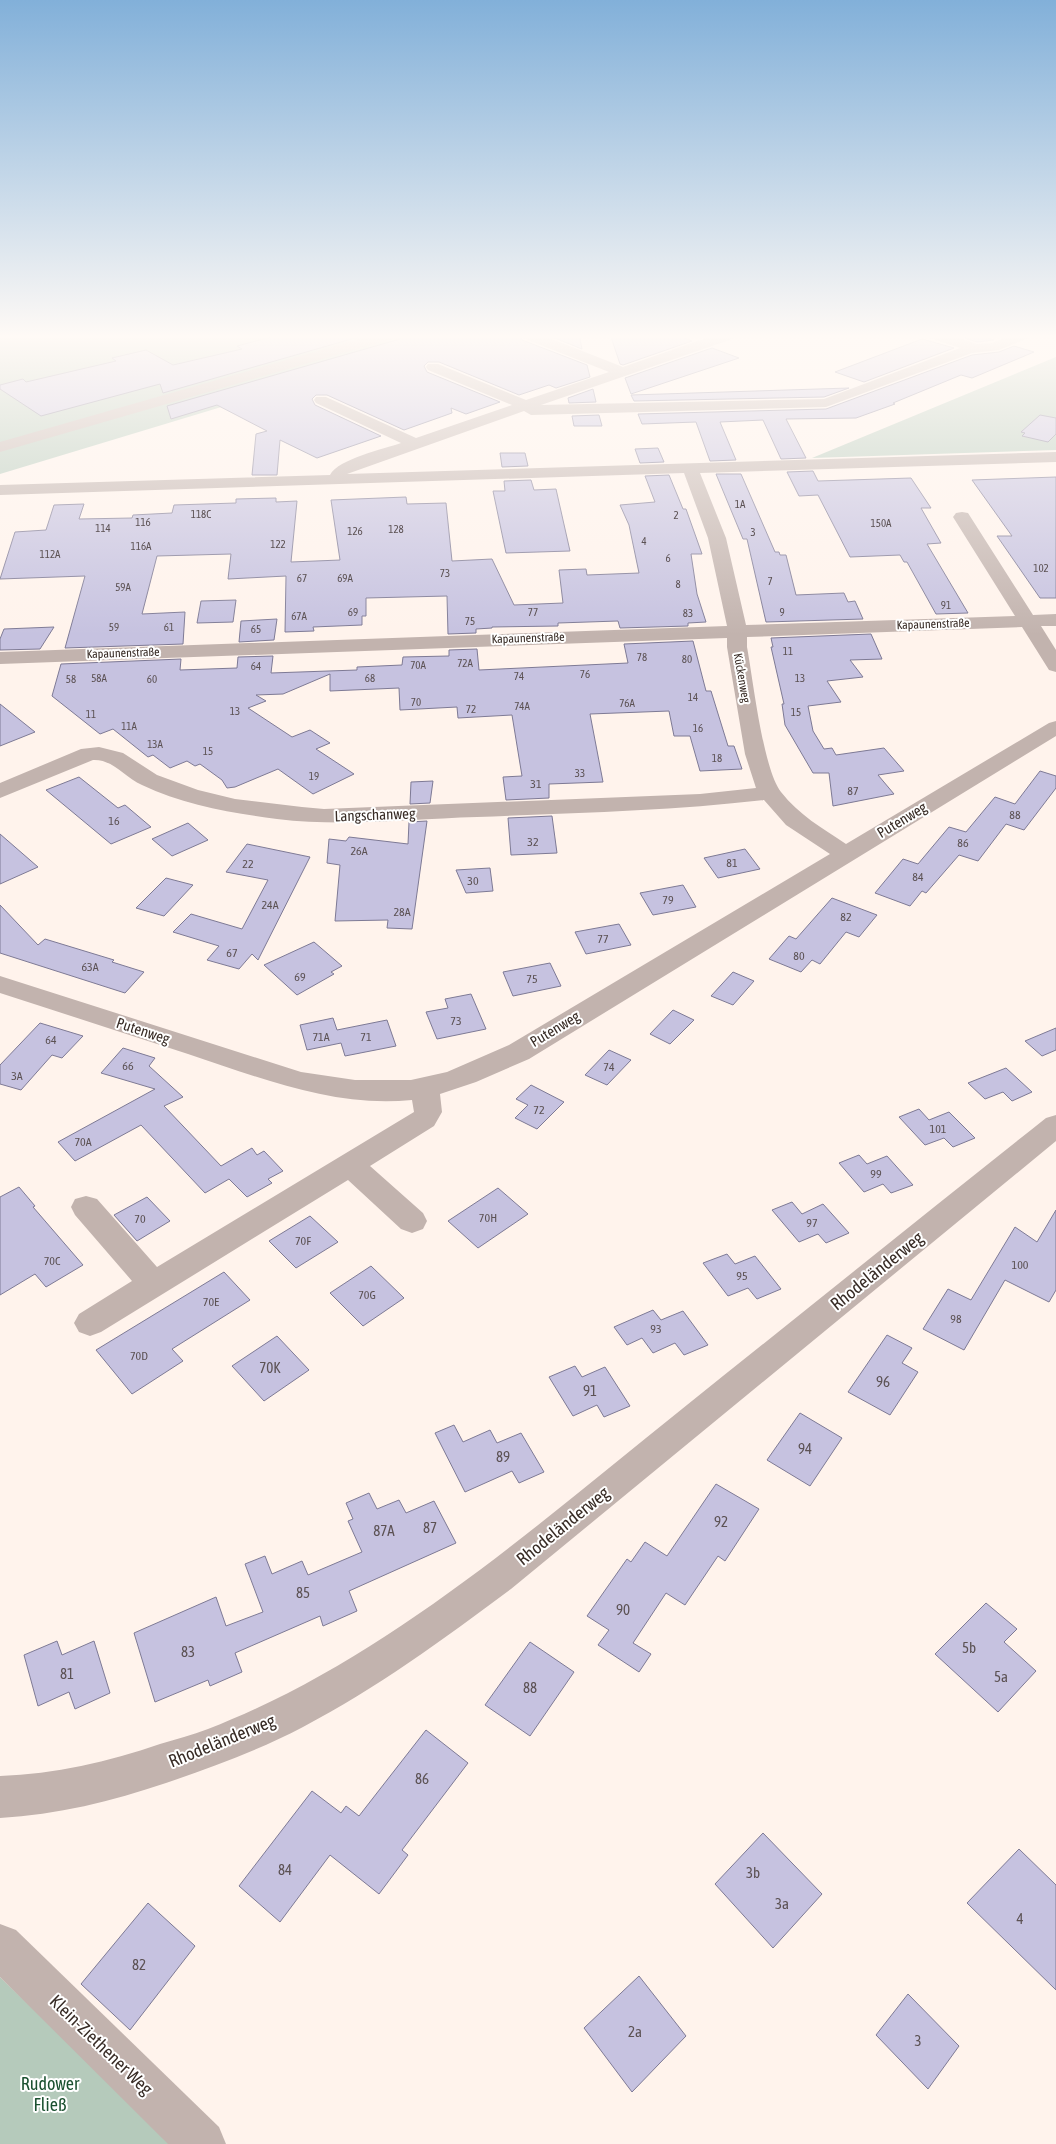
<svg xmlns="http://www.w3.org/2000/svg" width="1056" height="2144" font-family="'Asap Condensed',sans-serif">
<rect width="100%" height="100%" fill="#fff3ec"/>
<g fill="#b5cabb">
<path d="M2 334H462L0 474V338Z"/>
<path d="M1056 357V450L812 458Z"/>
<path d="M0 1977 172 2144H0Z"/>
</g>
<g fill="#c6c2e0" stroke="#7e7a95">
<path d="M283 334H369L163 393 160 384 41 416 0 389V385L23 379 26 382 116 361 112 358 146 350 173 365 242 349 237 346Z"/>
<path d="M403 334H520L522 340 587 365 590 377 556 388 549 385 519 395 439 362H428L424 366 427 372 500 402 466 414 451 408 452 413 404 430 327 395H316L312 399 315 405 381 436 317 458 280 440 277 475H252L256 434 267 431 217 405 171 419 167 406 400 339Z"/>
<path d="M545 334H579L582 349Z"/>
<path d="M610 334H674L692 341 623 365 620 364Z"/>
<path d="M974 334H977L994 340 977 342 965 338Z"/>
<path d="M922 339 954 348 864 382 835 372Z"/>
<path d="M1014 346 1034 352 972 378 961 375 893 403 895 404 856 418 786 419 806 458 781 459 763 420 720 422 736 460 710 461 696 422 642 424 638 414 826 409 972 355 999 352Z"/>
<path d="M712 348 739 358 631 394 625 378Z"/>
<path d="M849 388 824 397 634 401 631 395Z"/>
<path d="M593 389 596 402 569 403 568 398Z"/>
<path d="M599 415 602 426H574L572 416Z"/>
<path d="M1040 415 1056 418V434L1048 442 1022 436 1025 433 1021 432Z"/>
<path d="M658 448 664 462 640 463 635 449Z"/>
<path d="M500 453H525L528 466 502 467Z"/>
<path d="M813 471 818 481 911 478 931 508H921L941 543 927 544 968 613 936 614 907 562H904L900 555 850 557 818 495 799 496 787 472Z"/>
<path d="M716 474H741L775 552H779L780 555H786L796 595 844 593 848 602 855 601 863 619 766 622 747 539H743Z"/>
<path d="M669 475 683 509H686L702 554H691L697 594 706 622 688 623V626L620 628 618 621 558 623V626L492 627V628L476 629V633L448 634 447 596 366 598V616H362V625L313 627 314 631 285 632 286 576 228 579 231 554 157 556 142 614 185 612 183 644 65 648 85 576 0 579 15 532 46 530 54 505 84 504 79 519 132 518 133 515 172 513 174 505 236 503V499L276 498V502L297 501 291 562 340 560 331 500 406 497 407 504 446 503 452 561 492 559 514 605 563 603 559 570 586 569 587 575 639 573 629 525 620 505 655 502 645 476Z"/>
<path d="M1056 477V598H1040L997 536H1012L972 480Z"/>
<path d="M531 480 534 490 556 489 570 551 506 553 493 491H505L504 481Z"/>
<path d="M236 600 233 622 197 623 201 601Z"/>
<path d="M277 619 274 640 239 642 241 621Z"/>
<path d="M54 627 40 649 0 650V639L4 629Z"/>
<path d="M871 634 882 659 850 660 863 677 827 681 841 702 808 706 813 731 824 749 832 748 836 755 884 748 904 771 878 775 894 794 833 806 829 773H813L785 725 782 704H784L771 647H773L771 638Z"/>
<path d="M693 641 706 691H711L728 746H734L742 769 700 771 690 736H674L669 711 590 714 603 782 549 784V798L506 800 503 777 522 776 512 715 458 718 457 707 400 710 399 688 330 691V674L283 694 256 695 266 701 248 708 292 737 310 730 330 743 316 749 354 774 313 794 278 769 235 787 227 788 222 780 200 764 195 766 187 761 170 768 153 755 148 757 113 729 100 734 52 696 61 664 181 659 180 670 237 668 238 657 273 656 271 673 357 670V667L402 665 403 657 449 656V650L477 649 479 670 628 663 624 644Z"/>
<path d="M0 704 35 732 0 746Z"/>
<path d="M1040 771 1056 776V788L1024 830 1006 824 978 861 959 855 926 893 922 891 910 906 875 893 903 859 918 864 949 827 966 832 995 797 1015 804Z"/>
<path d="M79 777 118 808 125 805 151 827 111 844 46 790Z"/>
<path d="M433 781 430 803 410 804 411 782Z"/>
<path d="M552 816 557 853 511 855 508 818Z"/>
<path d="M427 821 412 929 387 928 388 920 335 921 340 865 327 863 329 839 346 841 349 837 408 844 409 822Z"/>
<path d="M188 823 208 840 172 856 152 839Z"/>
<path d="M0 834 38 867 0 884Z"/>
<path d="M247 844 310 857 258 960 252 954 239 969 207 960 219 946 173 932 191 914 242 929 268 880 226 872Z"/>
<path d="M745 849 760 869 718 878 704 858Z"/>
<path d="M490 868 493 891 466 893 456 870Z"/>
<path d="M166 878 193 885 164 916 136 908Z"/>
<path d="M683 885 696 907 653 915 640 893Z"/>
<path d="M832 898 877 915 859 937 846 932 820 964 812 960 801 972 769 959 789 936 796 939Z"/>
<path d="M0 905 38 945 45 939 114 960 112 962 144 972 125 993 0 953Z"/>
<path d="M619 924 631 945 586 954 575 932Z"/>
<path d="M314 942 342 966 331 972 334 974 297 995 264 965Z"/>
<path d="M550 963 561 986 513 996 503 972Z"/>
<path d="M733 972 754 981 733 1005 711 996Z"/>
<path d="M471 994 486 1029 437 1039 426 1012 448 1008 445 999Z"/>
<path d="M673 1010 694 1020 670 1044 650 1034Z"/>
<path d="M333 1018 337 1030 387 1020 396 1046 345 1056 341 1043 307 1050 300 1025Z"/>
<path d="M40 1023 83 1036 62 1058 52 1055 21 1090 0 1084V1065Z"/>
<path d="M1056 1028V1050L1042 1056 1025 1041Z"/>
<path d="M123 1048 155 1058 149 1066 183 1097 164 1106 221 1166 252 1148 257 1155 264 1151 283 1171 268 1179 272 1183 247 1197 229 1179 205 1193 141 1125 75 1161 58 1142 155 1089 101 1073Z"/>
<path d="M609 1050 631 1060 607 1085 585 1075Z"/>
<path d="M1006 1068 1032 1092 1012 1101 1003 1092 985 1099 968 1083Z"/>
<path d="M531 1085 564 1102 537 1129 515 1118 528 1105 516 1099Z"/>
<path d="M919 1109 929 1120 949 1112 975 1138 953 1147 944 1138 925 1145 899 1117Z"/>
<path d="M859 1155 867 1164 887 1156 913 1185 891 1193 883 1184 864 1192 839 1163Z"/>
<path d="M19 1187 35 1206 33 1207 83 1265 46 1287 35 1274 0 1295V1197Z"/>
<path d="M498 1188 528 1214 478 1248 448 1221Z"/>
<path d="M147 1197 170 1221 137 1241 114 1215Z"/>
<path d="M792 1202 802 1214 823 1204 849 1233 826 1243 818 1234 799 1242 772 1210Z"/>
<path d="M1056 1210V1290L1049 1302 1005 1280 964 1350 923 1329 948 1289 971 1300 1015 1227 1037 1242Z"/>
<path d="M310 1216 338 1242 296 1268 269 1241Z"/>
<path d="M727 1254 735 1264 755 1256 781 1289 757 1299 748 1288 728 1296 703 1263Z"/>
<path d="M371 1266 404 1298 363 1326 330 1293Z"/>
<path d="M224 1272 250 1300 172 1349 183 1361 132 1394 96 1350Z"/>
<path d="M653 1310 661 1320 683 1311 708 1345 684 1355 675 1343 653 1353 642 1338 627 1345 614 1327Z"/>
<path d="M887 1335 912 1348 902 1363 918 1372 890 1415 848 1392Z"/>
<path d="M277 1336 309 1370 264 1401 232 1366Z"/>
<path d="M575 1366 582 1377 605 1367 630 1406 604 1417 597 1405 573 1416 549 1377Z"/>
<path d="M800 1413 842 1438 810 1486 767 1460Z"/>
<path d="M454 1425 463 1442 490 1430 497 1443 521 1433 544 1472 519 1483 512 1471 465 1492 435 1433Z"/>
<path d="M716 1484 759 1509 725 1561 718 1556 685 1605 666 1593 633 1643 651 1654 639 1672 598 1645 609 1630 587 1616 627 1559 631 1562 645 1542 667 1556Z"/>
<path d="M369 1493 377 1509 399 1500 406 1513 434 1501 456 1543 349 1591 357 1611 323 1626 320 1616 235 1653 242 1672 210 1686 208 1680 155 1702 134 1633 216 1597 226 1626 263 1612 245 1564 265 1556 272 1574 302 1561 308 1575 362 1552 348 1521 353 1519 346 1503Z"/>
<path d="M986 1603 1017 1629 1004 1642 1036 1671 998 1712 935 1654Z"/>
<path d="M57 1641 62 1655 94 1641 110 1693 75 1709 69 1692 38 1706 24 1655Z"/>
<path d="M530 1642 574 1672 530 1736 485 1705Z"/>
<path d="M426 1730 468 1763 402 1850 408 1855 379 1894 330 1855 280 1922 239 1886 312 1791 341 1813 346 1806 359 1816Z"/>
<path d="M763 1833 822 1894 773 1948 715 1884Z"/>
<path d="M1019 1849 1056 1885V1990L967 1903Z"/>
<path d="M148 1903 195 1946 130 2030 81 1984Z"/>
<path d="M639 1976 686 2036 632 2092 584 2028Z"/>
<path d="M908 1994 959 2046 928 2089 876 2035Z"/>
</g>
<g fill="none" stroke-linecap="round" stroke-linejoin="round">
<g fill="#c2b3ae" fill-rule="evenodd">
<path d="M377 334H401L399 337 0 452V442Z"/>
<path d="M522 334H539L623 367 718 334H740L738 337 541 405 824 399 960 348 927 337 925 334H947L977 344 992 343 1013 334H1033L1031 337 999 350 972 353 826 407 531 415 524 411 347 474 1056 452V462L700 473 726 538 746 625 1015 616 953 517 956 513 962 512 968 513 1033 615 1056 614V626H1041L1056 650V672L1049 670 1022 627 747 637V647C753 679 763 769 781 792 799 815 822 828 846 844L1049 723 1056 721V736L529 1059 476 1082 440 1094 442 1112 434 1126 370 1166 423 1213 427 1221 423 1229 412 1233 401 1229 348 1180 101 1332 90 1336 79 1332 74 1323 79 1314 132 1281 75 1215 71 1207 75 1199 86 1196 97 1199 157 1267 414 1112 412 1100C334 1108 261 1078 188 1054 125 1034 63 1013 0 993V976L301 1072 355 1080H411L447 1072 509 1045 830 854 786 825 764 800C669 811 573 813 477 817 411 819 343 827 277 819 232 813 184 805 142 785 124 777 113 759 93 760L0 798V783L81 749 99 747 123 753 157 775 198 790 235 799 302 807 324 809 700 794 756 788 745 754 727 647V638L0 664V652L727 626 708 538 684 473 0 495V485L330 475C338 459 384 449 401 443L316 403 314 400 316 397H326L416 438 512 405 428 370 426 367 428 364H438L526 400 609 372 523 338Z"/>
<path d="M1056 1115V1141L511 1589C444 1639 377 1688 303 1727 259 1750 213 1767 166 1783 112 1801 57 1815 0 1818V1776C55 1774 108 1762 160 1744 176 1739 192 1735 208 1729 384 1661 537 1525 682 1409 803 1312 924 1215 1046 1118Z"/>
<path d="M0 1924 16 1930 219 2127 226 2144H168L0 1977Z"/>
</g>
</g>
<linearGradient id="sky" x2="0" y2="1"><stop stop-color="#82b0d9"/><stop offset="0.53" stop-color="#fffaf6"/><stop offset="1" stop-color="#fffaf6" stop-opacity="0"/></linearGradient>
<rect width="1056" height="635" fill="url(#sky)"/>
<g text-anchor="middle" stroke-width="4" stroke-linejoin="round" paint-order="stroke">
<g font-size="11" fill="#5c5254">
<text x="740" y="508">1A</text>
<text x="201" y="518">118C</text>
<text x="676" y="519">2</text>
<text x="143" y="526">116</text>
<text x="881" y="527">150A</text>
<text x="103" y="532">114</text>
<text x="396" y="533">128</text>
<text x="355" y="535">126</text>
<text x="753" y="536">3</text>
<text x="644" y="545">4</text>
<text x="278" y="548">122</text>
<text x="141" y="550">116A</text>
<text x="50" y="558">112A</text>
<text x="668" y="562">6</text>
<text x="1041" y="572">102</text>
<text x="445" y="577">73</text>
<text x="302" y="582">67</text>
<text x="345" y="582">69A</text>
<text x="770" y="585">7</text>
<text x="678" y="588">8</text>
<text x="123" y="591">59A</text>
<text x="946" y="609">91</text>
<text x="353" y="616">69</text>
<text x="533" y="616">77</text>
<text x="782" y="616">9</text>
<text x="688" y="617">83</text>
<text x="299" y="620">67A</text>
<text x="470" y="625">75</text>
<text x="114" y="631">59</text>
<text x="169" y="631">61</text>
<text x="256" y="633">65</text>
<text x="788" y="655">11</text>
<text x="642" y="661">78</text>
<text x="687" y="663">80</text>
<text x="465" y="667">72A</text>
<text x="418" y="669">70A</text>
<text x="256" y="670">64</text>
<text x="585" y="678">76</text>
<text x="519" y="680">74</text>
<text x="99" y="682">58A</text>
<text x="370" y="682">68</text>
<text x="800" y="682">13</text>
<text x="71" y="683">58</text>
<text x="152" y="683">60</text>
<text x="693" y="701">14</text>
<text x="416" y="706">70</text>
<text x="627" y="707">76A</text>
<text x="522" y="710">74A</text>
<text x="471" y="713">72</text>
<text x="235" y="715">13</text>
<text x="796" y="716">15</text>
<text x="91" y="718">11</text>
<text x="129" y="730">11A</text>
<text x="698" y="732">16</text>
<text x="155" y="748">13A</text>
<text x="208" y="755">15</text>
<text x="717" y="762">18</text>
<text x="580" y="777">33</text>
<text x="314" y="780">19</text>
</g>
<g font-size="12" fill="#382c26" stroke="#fff">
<text transform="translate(933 624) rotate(-2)" y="4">Kapaunenstraße</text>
<text transform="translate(528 638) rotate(-2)" y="4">Kapaunenstraße</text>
<text transform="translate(123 653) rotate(-2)" y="4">Kapaunenstraße</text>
<text transform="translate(742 678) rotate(80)" y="4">Kückenweg</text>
</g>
<g font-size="12" fill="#5c5254">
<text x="536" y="788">31</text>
<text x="853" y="795">87</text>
<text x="1015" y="819">88</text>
<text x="114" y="825">16</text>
<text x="533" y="846">32</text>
<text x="963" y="847">86</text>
<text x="359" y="855">26A</text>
<text x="732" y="867">81</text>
<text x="248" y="868">22</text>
<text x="918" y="881">84</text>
<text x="473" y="885">30</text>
<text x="668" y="904">79</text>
<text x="270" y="909">24A</text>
<text x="402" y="916">28A</text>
<text x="846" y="921">82</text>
<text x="603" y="943">77</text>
<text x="232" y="957">67</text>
<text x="799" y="960">80</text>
<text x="90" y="971">63A</text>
<text x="300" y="981">69</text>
<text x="532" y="983">75</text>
<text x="456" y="1025">73</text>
<text x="321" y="1041">71A</text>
<text x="366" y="1041">71</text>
<text x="51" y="1044">64</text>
<text x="128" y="1070">66</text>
<text x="609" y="1071">74</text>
<text x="17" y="1080">3A</text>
<text x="539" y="1114">72</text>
<text x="938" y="1133">101</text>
<text x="83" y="1146">70A</text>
<text x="876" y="1178">99</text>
<text x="488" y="1222">70H</text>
<text x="140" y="1223">70</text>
<text x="812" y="1227">97</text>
<text x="303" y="1245">70F</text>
<text x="52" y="1265">70C</text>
<text x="1020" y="1269">100</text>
<text x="742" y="1280">95</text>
<text x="367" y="1299">70G</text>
<text x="211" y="1306">70E</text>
<text x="956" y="1323">98</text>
<text x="656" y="1333">93</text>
<text x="139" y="1360">70D</text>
</g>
<g font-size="15" fill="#382c26" stroke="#fff">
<text transform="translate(375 815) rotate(-2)" y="5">Langschanweg</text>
<text transform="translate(902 820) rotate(-31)" y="5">Putenweg</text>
<text transform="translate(555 1029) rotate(-31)" y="5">Putenweg</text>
<text transform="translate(143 1031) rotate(18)" y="5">Putenweg</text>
</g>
<g font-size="15" fill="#5c5254">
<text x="270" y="1373">70K</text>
<text x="883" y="1387">96</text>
<text x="590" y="1396">91</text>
<text x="805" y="1454">94</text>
<text x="503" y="1462">89</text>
<text x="721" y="1527">92</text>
<text x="430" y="1533">87</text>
<text x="384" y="1536">87A</text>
<text x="303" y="1598">85</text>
<text x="623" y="1615">90</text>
<text x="969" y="1653">5b</text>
<text x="188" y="1657">83</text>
<text x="67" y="1679">81</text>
<text x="1001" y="1682">5a</text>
<text x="530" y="1693">88</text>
<text x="422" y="1784">86</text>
<text x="285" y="1875">84</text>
<text x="753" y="1878">3b</text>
<text x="782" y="1909">3a</text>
<text x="1020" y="1924">4</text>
<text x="139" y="1970">82</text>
<text x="635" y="2037">2a</text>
<text x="918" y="2046">3</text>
</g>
<g font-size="18" fill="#382c26" stroke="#fff">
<text transform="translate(877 1271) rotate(-39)" y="6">Rhodeländerweg</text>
<text transform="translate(563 1526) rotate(-39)" y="6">Rhodeländerweg</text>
<text transform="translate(222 1741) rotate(-22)" y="6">Rhodeländerweg</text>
<text transform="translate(101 2045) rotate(44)" y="6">Klein-Ziethener Weg</text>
</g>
<g font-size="18" fill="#1b5130" stroke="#fff">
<text x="50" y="2090">Rudower<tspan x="50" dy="21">Fließ</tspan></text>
</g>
</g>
</svg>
